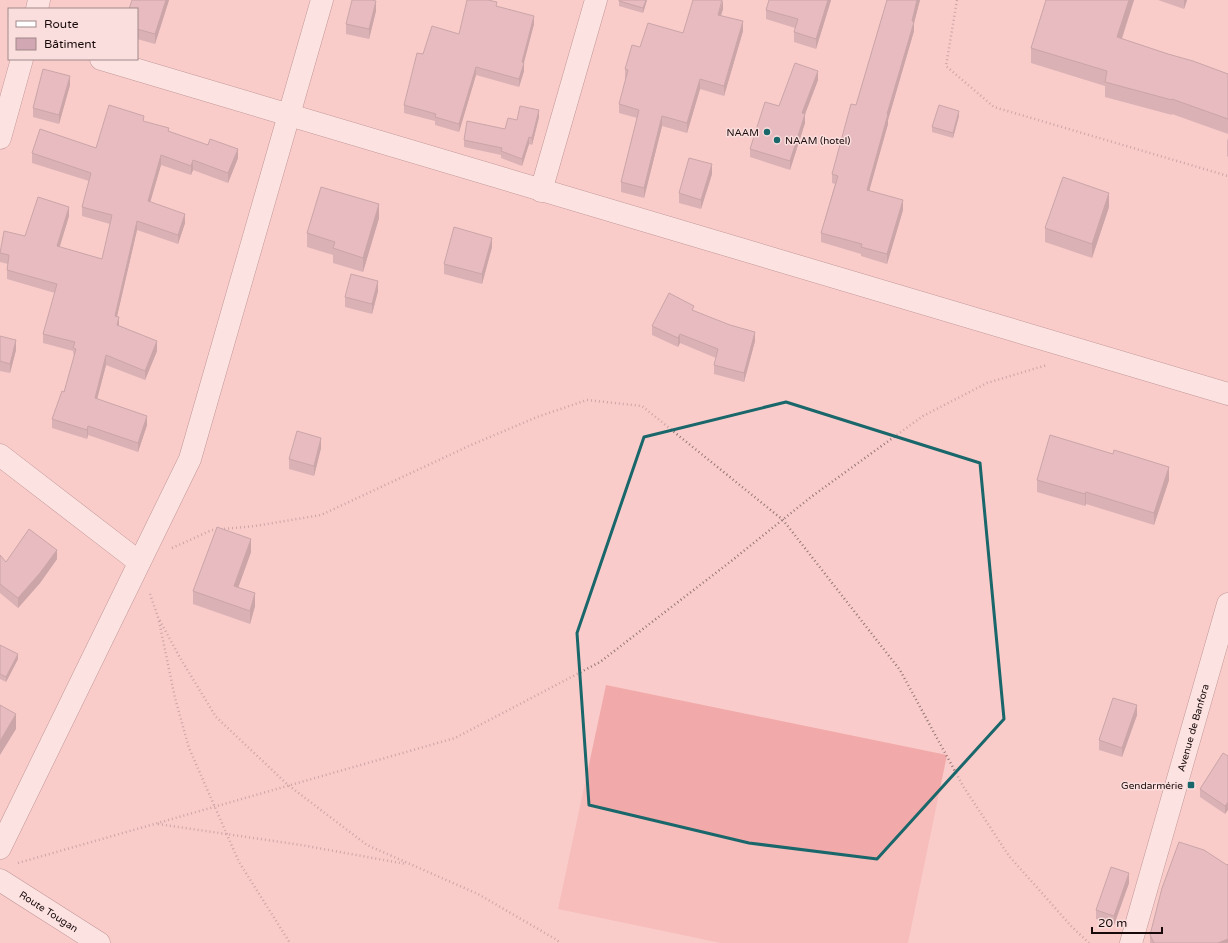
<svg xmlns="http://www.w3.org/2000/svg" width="1228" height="943" font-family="'Varela Round',sans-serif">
<rect width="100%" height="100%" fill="#f9cccb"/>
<path fill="#f1aaa9" d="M606 685 947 755 908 943H721L558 909Z"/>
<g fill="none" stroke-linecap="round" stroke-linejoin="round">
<defs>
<g id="street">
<path d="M37 9 39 0"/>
<path d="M101 59 1228 394"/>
<path d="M0 138 22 59"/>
<path d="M541 191 596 0"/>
<path d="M0 455 139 562"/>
<path d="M0 848 190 459 322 0"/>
<path id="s1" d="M0 880 99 943"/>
</g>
<g id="secondary">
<path id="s2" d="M1131 943 1228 604"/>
</g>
</defs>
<use href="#street" stroke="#7d5756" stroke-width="23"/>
<use href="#secondary" stroke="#7d5756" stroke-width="23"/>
<g stroke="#947575" stroke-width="2.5" stroke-dasharray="1 3" stroke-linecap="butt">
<path d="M957 0 946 66 994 107 1228 176"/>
<path d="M172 548 212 530 255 526 321 515 471 445 537 417 587 400 642 406 783 520 900 670 963 786 1009 856 1072 927 1089 943"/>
<path d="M150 594 158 617 179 656 216 717 288 785 367 845 478 894 557 940 560 943"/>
<path d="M159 621 175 698 189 748 239 862 290 943"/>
<path d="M158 824 301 845 406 864"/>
<path d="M18 863 455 738 600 662 730 562 811 497 923 416 987 383 1047 365"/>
</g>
<use href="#street" stroke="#fff" stroke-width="22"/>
<use href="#secondary" stroke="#fff" stroke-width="22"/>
</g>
<g fill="#b39099">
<path d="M132 0H169L155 44 137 39V9Z"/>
<path d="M647 0 643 13 619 6V1Z"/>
<path d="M769 0H831L816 49 794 42V32L795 28 766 19V10Z"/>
<path d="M887 0H920L914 22V31L888 120V124L869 190 903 210 887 264 861 256V254L821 242V233L835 184 832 183V174L856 105Z"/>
<path d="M1046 0H1134L1122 39 1228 74V134L1172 114V115L1105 97V86L1031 63V48Z"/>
<path d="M1158 0H1187L1184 9Z"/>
<path d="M497 6 534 24 524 63V71L519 87 476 75 459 132 435 125V121L404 113V105L459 34Z"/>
<path d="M723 9 721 15 743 31 724 96 700 89 687 133 662 126 644 198 621 192V182L637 118 619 113V104L626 79H625V69L640 47 683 33Z"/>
<path d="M376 11 369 39 346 34V24Z"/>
<path d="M818 80 805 114V123L790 170 750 157V149L779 106Z"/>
<path d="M70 85 59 124 33 117V108Z"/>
<path d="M959 116 953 138 932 132V127Z"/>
<path d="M539 117 532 145 529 144 522 166 501 158V155L464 147V140L505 129 517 120Z"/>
<path d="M144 122 238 158 228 183 193 170 191 175 161 165 150 202 185 223 178 244 137 230 117 316 119 326 157 351 145 380 106 365 97 399 147 425 138 452 88 435 87 439 52 428V419L64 392 74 357 73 351 43 343V334L55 293 7 279V270L8 264 0 262V251L25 236 69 216 59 247 102 259 110 224 82 216V207L89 181 32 163V153L96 148Z"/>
<path d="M1228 138V157L1227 156V141Z"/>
<path d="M712 174 701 209 679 203V193Z"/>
<path d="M1109 207 1092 258 1045 242V228Z"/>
<path d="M379 218 363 272 333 263V255L307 247V233Z"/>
<path d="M492 247 482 284 444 274V264Z"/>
<path d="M378 291 372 314 345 307V297Z"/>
<path d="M694 311 755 341 744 382 714 374V365L716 358 680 343 678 347 652 335V326Z"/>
<path d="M0 336 16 350 10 373 0 371Z"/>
<path d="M321 448 314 476 289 469V459Z"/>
<path d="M1037 480H1169L1154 525 1086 504 1085 506 1037 492Z"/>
<path d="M251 552 238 588 255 606 250 624 193 604V591Z"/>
<path d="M0 555 6 562 57 559 40 583 18 608 0 593Z"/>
<path d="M0 645 18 659 6 682 0 679Z"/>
<path d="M1137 715 1122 757 1099 750V740Z"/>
<path d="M1228 756 1225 814 1200 797V789Z"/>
<path d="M1227 865 1228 943H1150V935Z"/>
<path d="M1129 883 1114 925 1096 919V910Z"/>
</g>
<g fill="#92757d">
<path d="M166 0H169L155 44V34Z"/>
<path d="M646 0H647L643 13V8Z"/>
<path d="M723 0V9L718 24V15Z"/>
<path d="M828 0H831L816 49V39Z"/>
<path d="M917 0H920L912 31V21Z"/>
<path d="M1129 0H1134L1117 52V37Z"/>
<path d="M1184 0H1187L1184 9Z"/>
<path d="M376 1V11L369 39V29Z"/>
<path d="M534 16V24L523 65 524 63V71L519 87V79L522 62Z"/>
<path d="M743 21V31L724 96V86Z"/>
<path d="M914 22V31L888 120V124L867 199V190L887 114Z"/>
<path d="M476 67V75L459 132V124Z"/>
<path d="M818 71V80L802 122V113Z"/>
<path d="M70 76V85L59 124V115Z"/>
<path d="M700 79V89L687 133V123Z"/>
<path d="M539 110V117L532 145V138Z"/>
<path d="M959 111V116L953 138V133Z"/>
<path d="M805 114V123L790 170V161Z"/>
<path d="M662 116V126L644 198V188Z"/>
<path d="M529 137V144L522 166V159Z"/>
<path d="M238 149V158L228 183V173Z"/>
<path d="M161 155V165L148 210V201Z"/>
<path d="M193 160V170L191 175V166Z"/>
<path d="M712 164V174L701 209V200Z"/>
<path d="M1109 193V207L1092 258V244Z"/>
<path d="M903 200V210L887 264V254Z"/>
<path d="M379 204V218L363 272V258Z"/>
<path d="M69 207V216L57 256V246Z"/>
<path d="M185 214V223L178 244V235Z"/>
<path d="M137 221V230L115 325V316Z"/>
<path d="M492 238V247L482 284V274Z"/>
<path d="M378 281V291L372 314V304Z"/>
<path d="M119 317V326L117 335V325Z"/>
<path d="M755 332V341L744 382V373Z"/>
<path d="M680 334V343L678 347V338Z"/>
<path d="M16 340V350L10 373V364Z"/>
<path d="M157 341V351L145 380V371Z"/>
<path d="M106 355V365L95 407V398Z"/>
<path d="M147 416V425L138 452V443Z"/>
<path d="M88 426V435L87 439V430Z"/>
<path d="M321 438V448L314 476V466Z"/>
<path d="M1169 467V480L1154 525V513Z"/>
<path d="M1086 492V504L1085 506V494Z"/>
<path d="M251 539V552L234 599V586Z"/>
<path d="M57 550V559L40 583 18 608V598Z"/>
<path d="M255 593V606L250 624V611Z"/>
<path d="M18 654V659L6 682V677Z"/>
<path d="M1137 705V715L1122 757V748Z"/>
<path d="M16 714V729L0 755V741Z"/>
<path d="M1228 802V810L1225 814V806Z"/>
<path d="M1129 873V883L1114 925V916Z"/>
<path d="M1228 939V943H1218Z"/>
</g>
<g fill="#d0a7b2" stroke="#92757d">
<path d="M132 0H166L155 34 137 29V9H129Z"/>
<path d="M352 0H372L376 1 369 29 346 24Z"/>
<path d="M467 0H488L497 2 496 6 534 16 522 62 524 63 519 79 476 67 459 124 435 117 436 114 404 105 417 53 423 54 432 26 459 34Z"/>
<path d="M619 0H646L643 8 619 1Z"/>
<path d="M693 0H722L718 15 743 21 724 86 700 79 687 123 662 116 644 188 621 182 639 110 619 104 628 70 625 69 632 45 640 47 648 23 683 33Z"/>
<path d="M769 0H828L816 39 794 32 798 19 766 10Z"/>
<path d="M887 0H917L912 21 914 22 887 114H888L867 190 903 200 887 254 861 247 862 244 821 233 838 176 832 174 851 104 856 105Z"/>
<path d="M1046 0H1129L1117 37 1168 54 1193 61 1228 74V119L1172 99V100L1105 82 1107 71 1031 48Z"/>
<path d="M795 63 818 71 802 113 805 114 790 161 750 149 765 102 779 106Z"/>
<path d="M43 69 70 76 59 115 33 108Z"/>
<path d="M109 105 144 116 143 121 169 128 168 131 208 145 210 139 238 149 228 173 193 160 191 166 161 155 148 201 185 214 178 235 137 221 115 316 119 317 117 325 157 341 145 371 106 355 95 398 147 416 138 443 88 426 87 430 52 419 62 391 64 392 76 349 73 348 75 342 43 334 57 284 7 270 9 255 0 253 4 231 25 236 38 197 69 207 57 246 102 259 112 215 82 207 91 173 32 153 40 129 96 148Z"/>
<path d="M939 105 959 111 953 133 932 127Z"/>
<path d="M520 106 539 110 532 138 529 137 522 159 501 151 502 148 464 140 467 121 505 129 508 118 517 120Z"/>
<path d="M689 158 712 164 701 200 679 193Z"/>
<path d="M1063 177 1109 193 1092 244 1045 228Z"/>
<path d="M321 187 379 204 363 258 333 248 335 242 307 233Z"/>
<path d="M454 227 492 238 482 274 444 264Z"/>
<path d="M351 274 378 281 372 304 345 297Z"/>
<path d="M669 293 694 306 692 310 730 325 755 332 744 373 714 365 718 349 680 334 678 338 652 326Z"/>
<path d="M0 336 16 340 10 364 0 361Z"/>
<path d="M297 431 321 438 314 466 289 459Z"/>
<path d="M1050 435 1113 454 1114 450 1169 467 1154 513 1086 492 1085 494 1037 480Z"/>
<path d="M217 527 251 539 234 586 255 593 250 611 193 591Z"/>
<path d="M29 529 57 550 40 573 18 598 0 584V555L6 562Z"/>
<path d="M0 645 18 654 6 677 0 674Z"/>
<path d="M1113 698 1137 705 1122 748 1099 740Z"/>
<path d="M0 705 16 714 0 741Z"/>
<path d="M1223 753 1228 756V802L1225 806 1200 789Z"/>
<path d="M1179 842 1204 850 1227 865 1228 864V939L1218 943H1154L1150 935 1162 888Z"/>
<path d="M1111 867 1129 873 1114 916 1096 910Z"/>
</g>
<path d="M0 0H1228V943H0ZM786 402 980 463 1004 719 877 859 749 843 589 805 577 633 644 437Z" fill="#f9cccb" fill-opacity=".55" fill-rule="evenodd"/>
<path fill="none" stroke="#19676b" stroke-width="3" stroke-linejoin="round" d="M786 402 980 463 1004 719 877 859 749 843 589 805 577 633 644 437Z"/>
<g fill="#19676b" stroke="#fadedd" stroke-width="1.5">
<circle cx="767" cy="132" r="4"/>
<circle cx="777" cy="140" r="4"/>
<rect x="1187" y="781" width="8" height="8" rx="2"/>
</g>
<g text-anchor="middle" stroke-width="3" stroke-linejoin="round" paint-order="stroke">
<g font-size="10" fill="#180a0a" stroke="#fadedd" text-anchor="end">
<text x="759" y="136">NAAM</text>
<text x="785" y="144" text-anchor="start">NAAM (hotel)</text>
<text x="1183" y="789">Gendarmérie</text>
</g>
<g font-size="10" fill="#180a0a" stroke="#fadedd">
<text dy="4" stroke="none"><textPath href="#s2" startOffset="224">Avenue de Banfora</textPath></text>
<text dy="4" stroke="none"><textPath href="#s1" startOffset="58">Route Tougan</textPath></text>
</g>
</g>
<rect x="8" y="8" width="130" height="52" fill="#fadedd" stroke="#a08989"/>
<rect x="16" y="21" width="20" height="6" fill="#ffffff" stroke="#a08989"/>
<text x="44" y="28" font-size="12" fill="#180a0a">Route</text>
<rect x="16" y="38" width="20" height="12" fill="#d0a7b2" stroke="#a08989"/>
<text x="44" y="48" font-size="12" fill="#180a0a">Bâtiment</text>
<path d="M1092 927v6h70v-6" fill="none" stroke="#180a0a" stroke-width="2"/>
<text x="1098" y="927" font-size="12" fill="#180a0a" stroke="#fadedd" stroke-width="3" paint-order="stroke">20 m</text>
</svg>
